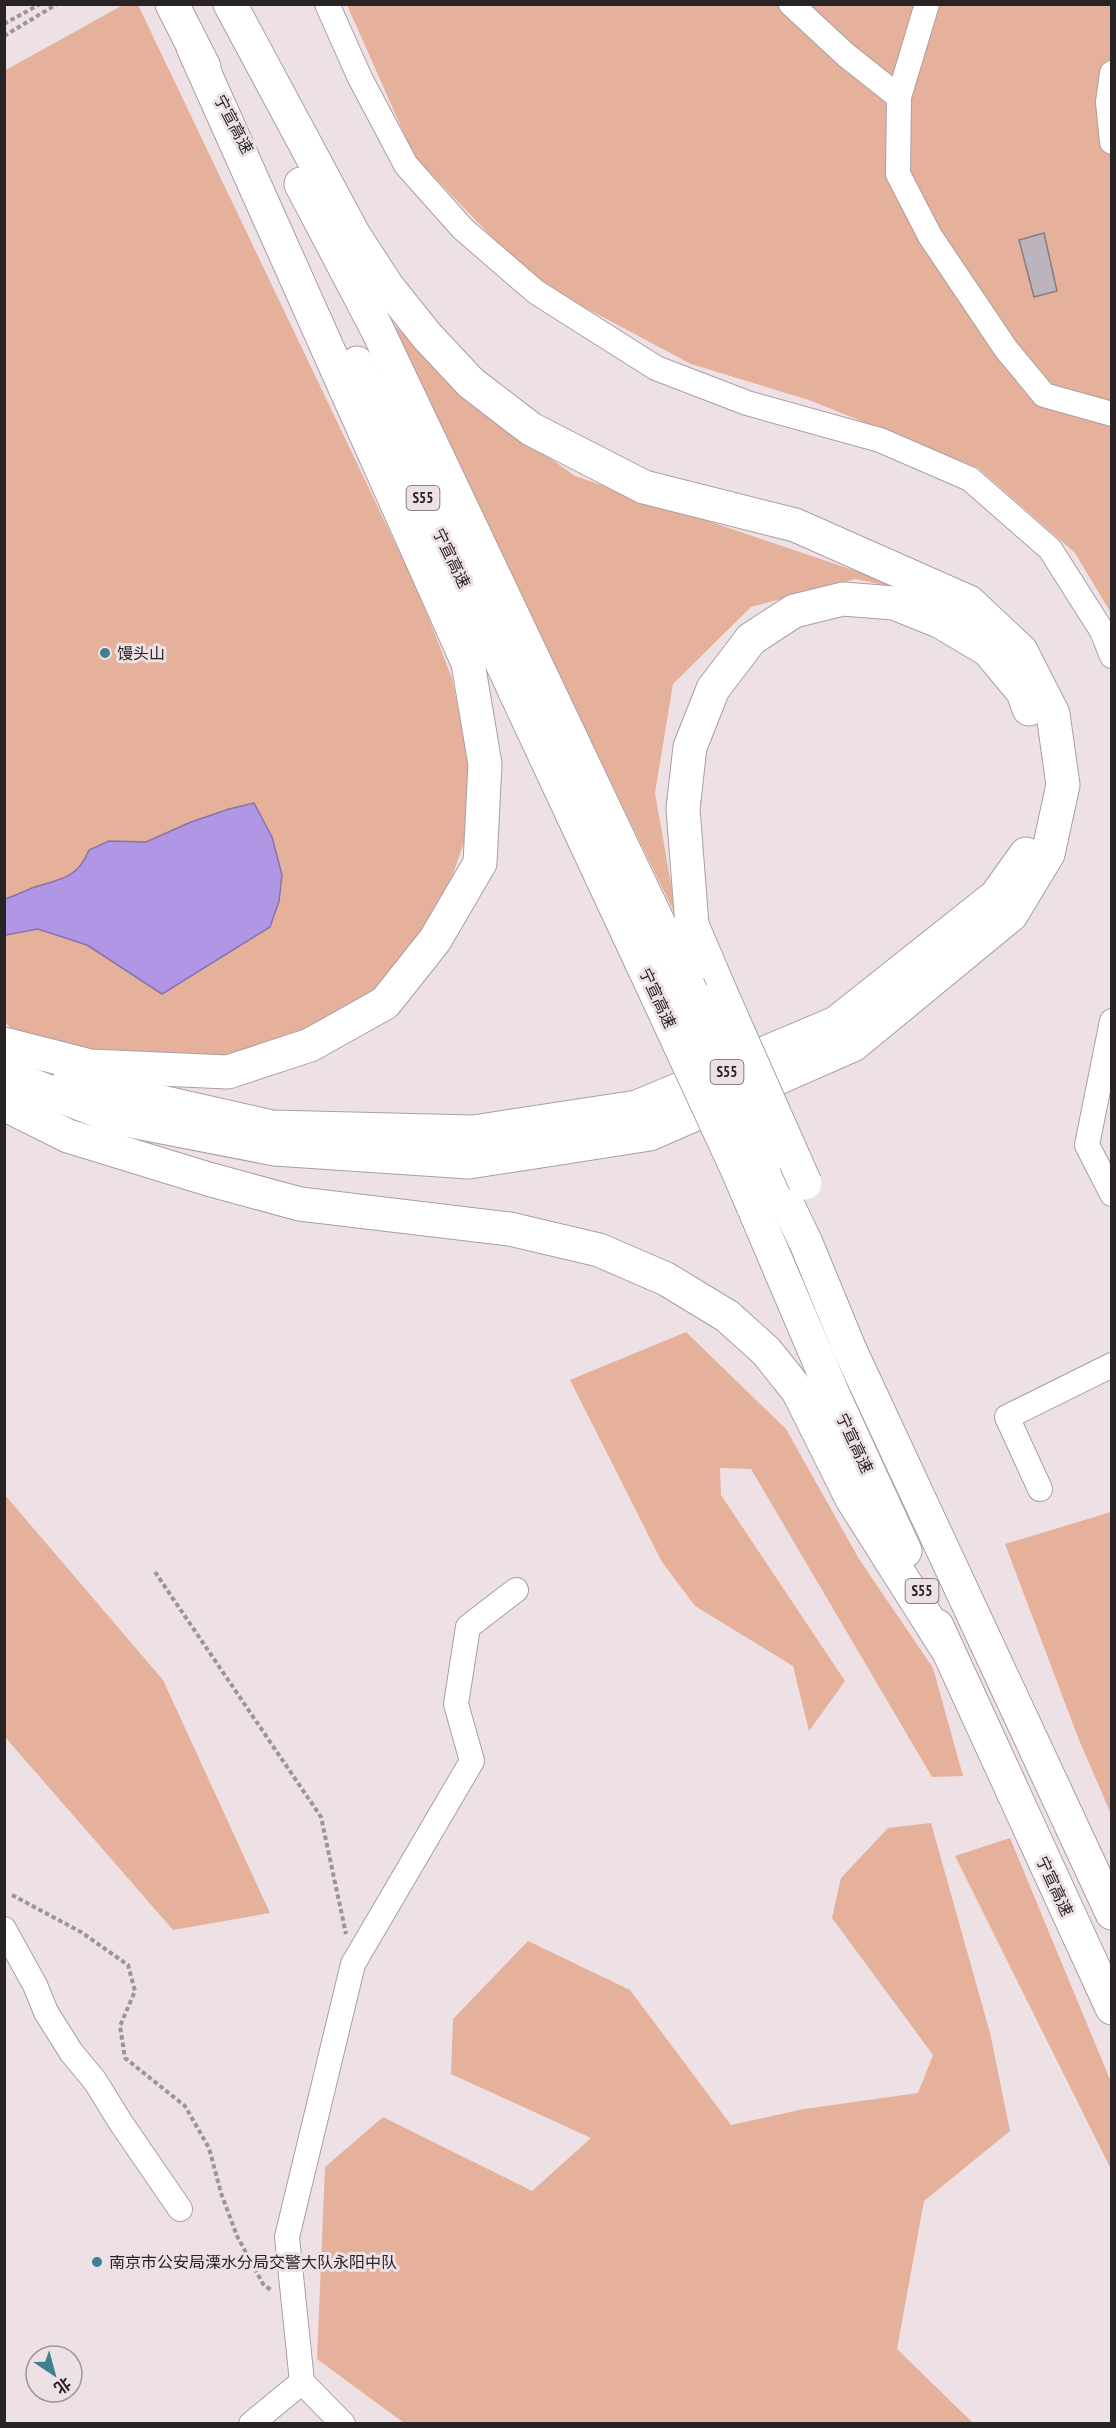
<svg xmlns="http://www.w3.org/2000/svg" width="1116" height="2428" font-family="'PT Sans Narrow','Noto Sans SC',sans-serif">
<rect width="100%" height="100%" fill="#eee1e6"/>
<g fill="#e5b19a">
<path d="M123 5H138L418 591 452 678 468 759 473 816 450 883 420 940 366 997 302 1035 207 1060 116 1056 20 1038 5 1022 4 71Z"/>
<path d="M347 5H1111V613L1075 553 978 468 809 400 691 364 533 280 414 156Z"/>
<path d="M383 314 475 404 575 476 924 594 856 579 751 607 673 684 655 793 677 918Z"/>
<path d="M686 1332 786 1429 859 1559 933 1668 963 1776 932 1777 751 1469 720 1468 721 1495 845 1681 809 1731 793 1666 695 1606 662 1562 570 1380Z"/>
<path d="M5 1495 163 1680 270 1913 173 1930 5 1737Z"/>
<path d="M1111 1512H1112L1111 1814 1079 1740 1005 1544Z"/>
<path d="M931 1823 990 2033 1010 2131 924 2201 897 2349 973 2423H404L317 2359 325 2167 383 2117 532 2191 591 2138 451 2074 453 2019 528 1941 630 1990 731 2125 804 2109 918 2093 933 2055 832 1918 841 1878 888 1828Z"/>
<path d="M1010 1838 1111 2082V2169L955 1856Z"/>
</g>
<path fill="#b096e4" stroke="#8774ab" stroke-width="1.5" d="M254 803 272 837 282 875 279 901 270 927 162 994 87 945 38 929 5 935V899C14 896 23 892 32 888 59 879 77 880 89 850L109 841 146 842 191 822 229 809Z"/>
<path fill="#bcb3bc" stroke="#857d85" stroke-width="1.5" d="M1044 233 1057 291 1034 297 1019 240Z"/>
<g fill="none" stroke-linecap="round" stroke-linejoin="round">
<defs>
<g id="minor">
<path d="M327 4 360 78 406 165 463 229 536 292 656 368 747 403 880 440 970 479 1050 549 1102 631 1112 656"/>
<path d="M791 4 846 55 899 97"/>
<path d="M927 4 899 97 898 174 930 236 1006 349 1044 395 1112 414"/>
<path d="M1112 73 1108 102 1112 142"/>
<path d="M1112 1021 1087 1145 1112 1194"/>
<path d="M1040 1489 1007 1417 1112 1365"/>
<path d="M4 1929 35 1985 46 2012 71 2052 95 2081 121 2123 180 2209"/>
<path d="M302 2382 343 2424"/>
<path d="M251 2424 302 2382 287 2237 353 1964 472 1761 456 1704 468 1627 516 1590"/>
</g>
<g id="highway">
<path d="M172 4 204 67"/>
<path d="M301 184 377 329 688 985"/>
<path d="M357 363 470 595 659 1000"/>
<path d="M721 993 692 925 683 809 690 747 713 689 751 639 794 611 843 599 894 603 941 622 988 650 1023 692 1029 709"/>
<path d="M4 1044 90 1066 228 1072 310 1045 385 1003 435 940 480 863 485 764 468 663 193 47"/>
<path d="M4 1074 116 1118 275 1149 469 1162 650 1134 853 1045 1011 915 1048 854 1063 785 1053 714 1021 651 969 602 795 525 644 487 531 429 471 383 427 336 387 286 354 235 230 4"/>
<path d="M69 1081 272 1127 473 1132 637 1107 836 1023 996 896 1026 854"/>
<path d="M4 1104 68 1136 208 1179 300 1204 510 1229 599 1250 666 1279 727 1316 766 1351 798 1391 852 1499 945 1646"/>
<path d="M766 1160 806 1243 850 1350 1112 1913"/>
<path d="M738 1171 836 1401 905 1551"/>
<path d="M937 1626 1112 2008"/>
</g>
</defs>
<use href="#minor" stroke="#aa9ea3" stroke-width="26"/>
<use href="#highway" stroke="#aa9ea3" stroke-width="35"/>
<g stroke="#9e9498" stroke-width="4" stroke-dasharray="4.5 3" stroke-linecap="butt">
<path d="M4 24 40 4"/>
<path d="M4 36 57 4"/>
<path d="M155 1572 321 1817 346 1934"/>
<path d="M12 1895 81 1932 128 1965 135 1991 120 2026 125 2058 185 2106 209 2148 221 2193 237 2236 263 2284 272 2291"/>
</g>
<use href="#minor" stroke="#fff" stroke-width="24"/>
<use href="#highway" stroke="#fff" stroke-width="33"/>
<defs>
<g id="highway-bridge">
<path d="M688 985 766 1160"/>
<path d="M721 993 805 1183"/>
<path d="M659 1000 738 1171"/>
</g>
</defs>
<use href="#highway-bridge" stroke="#aa9ea3" stroke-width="35" stroke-linecap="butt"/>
<use href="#highway-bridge" stroke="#fff" stroke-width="33"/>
</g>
<g fill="#3e7f92" stroke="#eee1e6" stroke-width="2">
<circle cx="105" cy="653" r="6"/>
<circle cx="97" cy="2262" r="6"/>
</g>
<g text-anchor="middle" stroke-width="6" stroke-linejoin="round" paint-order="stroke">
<g fill="#eee1e6" stroke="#635d5f" stroke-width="1.5">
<rect x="406.5" y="486" width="33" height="24" rx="4.5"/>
<rect x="710.5" y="1060" width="33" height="24" rx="4.5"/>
<rect x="905.5" y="1579" width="33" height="24" rx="4.5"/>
</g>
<g font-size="15" font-weight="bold" fill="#282425">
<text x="423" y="503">S55</text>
<text x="727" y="1077">S55</text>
<text x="922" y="1596">S55</text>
</g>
<g font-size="16" fill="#282425" stroke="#eee1e6">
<text transform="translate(234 124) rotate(62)" y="6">宁宣高速</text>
<text transform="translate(452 558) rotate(64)" y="6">宁宣高速</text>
<text transform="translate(658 998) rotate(65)" y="6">宁宣高速</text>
<text transform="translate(855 1443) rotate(65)" y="6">宁宣高速</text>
<text transform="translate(1055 1886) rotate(65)" y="6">宁宣高速</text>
</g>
<g font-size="16" fill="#282425" stroke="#eee1e6" text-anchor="start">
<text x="117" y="659">馒头山</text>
<text x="109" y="2268">南京市公安局溧水分局交警大队永阳中队</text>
</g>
</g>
<rect width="1116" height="2428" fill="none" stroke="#282425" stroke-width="12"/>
<g transform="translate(54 2374) rotate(144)"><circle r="28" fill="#eee1e6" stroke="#9f9599" stroke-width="1.5"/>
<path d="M0-4.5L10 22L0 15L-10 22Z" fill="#3e7f92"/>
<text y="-9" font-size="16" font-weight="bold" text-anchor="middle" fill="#282425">北</text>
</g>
</svg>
